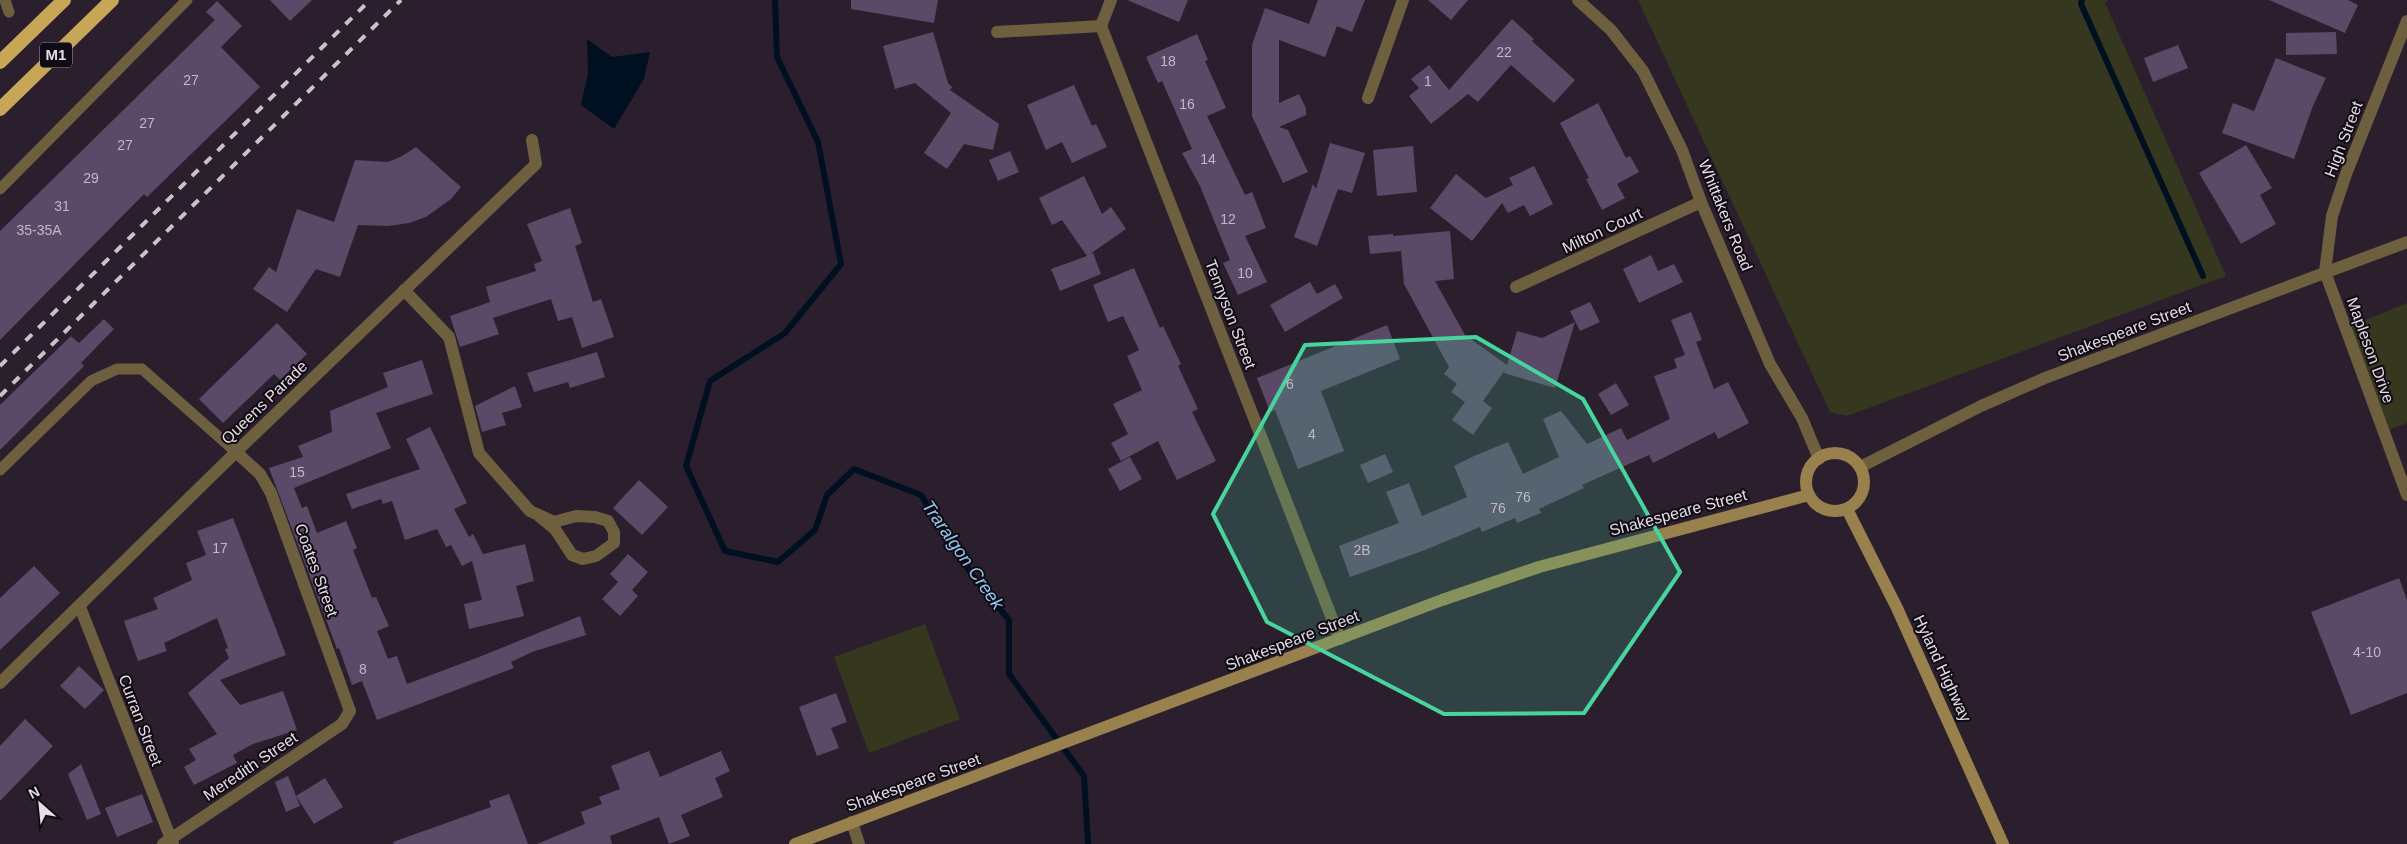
<svg xmlns="http://www.w3.org/2000/svg" width="2407" height="844" font-family="Arial,sans-serif">
<rect width="100%" height="100%" fill="#2b1f2e"/>
<g fill="#36371f">
<path d="M1638 0H2109L2105 3 2226 276 1847 416 1830 412Z"/>
<path d="M2407 303V423L2384 432 2346 328Z"/>
<path d="M925 624 960 719 869 753 834 657Z"/>
</g>
<path fill="#001020" d="M587 39 612 57 650 52 644 79 614 129 581 105 588 73Z"/>
<g fill="none" stroke-linecap="round" stroke-linejoin="round">
<g stroke="#001020" stroke-width="6">
<path d="M775 0 777 57 818 142 841 264 785 333 710 381 686 466 725 551 778 562 815 530 827 495 854 469 921 495 972 575 1009 620V674L1084 776 1088 844"/>
<path d="M2082 0 2081 4 2203 276"/>
</g>
</g>
<g fill="#5a4967">
<path d="M270 0H312L290 21Z"/>
<path d="M851 0H938L934 23 851 9Z"/>
<path d="M1127 0H1188L1179 22Z"/>
<path d="M1318 0H1365L1352 32 1337 26 1325 57 1279 40V103L1299 94 1306 108V115L1279 127 1288 130 1308 172 1283 183 1252 116V45L1265 8 1309 24Z"/>
<path d="M1428 0H1468L1451 20Z"/>
<path d="M2269 0H2348L2358 5 2345 33Z"/>
<path d="M217 1 242 26 221 47 260 87 147 197 144 194 0 340V231L215 20 206 12Z"/>
<path d="M1512 19 1534 39 1532 41 1575 80 1554 103 1511 65 1478 102 1468 94 1431 124 1409 96 1419 88 1411 79 1429 65 1449 90Z"/>
<path d="M933 32 948 83 952 87 950 90 999 124 993 150 964 144 947 169 924 153 951 113 915 83 895 89 883 46Z"/>
<path d="M2336 32 2337 54 2286 55V33Z"/>
<path d="M1197 34 1208 60 1205 61 1226 108 1207 116 1245 195 1252 192 1266 228 1245 236 1267 282 1238 295 1223 263 1230 260 1200 186 1182 153 1192 149 1162 81 1158 83 1146 57Z"/>
<path d="M2178 45 2188 68 2153 82 2144 58Z"/>
<path d="M2276 58 2326 78 2313 106 2294 159 2222 133 2233 103 2254 111Z"/>
<path d="M1074 85 1092 126 1096 124 1107 147 1072 163 1062 142 1046 150 1027 105Z"/>
<path d="M1598 103 1626 158 1630 156 1639 172 1617 184 1625 198 1602 210 1586 179 1589 178 1560 123Z"/>
<path d="M1330 143 1365 153 1352 193 1338 189 1317 246 1294 237 1313 184 1316 189Z"/>
<path d="M2246 145 2272 188 2260 195 2276 224 2241 244 2199 173Z"/>
<path d="M1413 146 1417 192 1377 196 1373 150Z"/>
<path d="M416 147 461 187 451 199 426 217 409 223 388 226 358 225 340 277 316 269 287 312 253 289 269 267 276 272 297 209 334 222 355 160 388 162 402 156Z"/>
<path d="M1010 151 1019 172 998 181 989 160Z"/>
<path d="M1534 166 1553 204 1530 216 1524 205 1508 213 1502 203 1472 241 1430 208 1456 174 1486 198 1513 185 1509 178Z"/>
<path d="M1084 176 1102 214 1111 207 1126 229 1090 254 1093 253 1101 274 1060 291 1051 269 1087 256 1062 220 1052 225 1039 198Z"/>
<path d="M570 208 582 243 575 246 593 302 601 299 614 337 582 348 572 317 558 321 551 299 493 318 499 334 460 347 450 316 490 302 486 287 536 271 534 264 542 261 527 224Z"/>
<path d="M1450 231 1454 279 1435 281 1465 335 1507 365 1517 331 1542 338 1575 322 1555 388 1504 373 1505 370 1483 401 1492 408 1473 435 1452 420 1465 402 1451 392 1457 384 1444 374 1449 367 1404 284 1401 251 1370 254 1368 236 1393 234V236Z"/>
<path d="M1651 255 1658 271 1674 264 1683 282 1639 303 1623 269Z"/>
<path d="M1134 268 1160 328 1163 326 1181 364 1178 366 1198 409 1192 412 1216 461 1177 480 1158 441 1121 461 1111 443 1128 434 1113 404 1142 390 1127 356 1139 350 1123 316 1108 322 1093 285Z"/>
<path d="M1310 282 1317 294 1335 284 1343 298 1285 332 1270 305Z"/>
<path d="M1590 302 1600 322 1580 331 1570 311Z"/>
<path d="M1691 312 1702 340 1696 342 1714 389 1728 382 1749 423 1718 439 1715 432 1653 463 1649 455 1582 485 1584 488 1539 509 1541 513 1517 523 1515 518 1482 532 1480 527 1425 550 1350 577 1339 546 1399 523 1386 492 1409 483 1422 516 1467 497 1454 466 1474 456 1508 442 1523 474 1559 457 1543 419 1561 411 1587 444 1621 428 1627 440 1670 419 1654 376 1677 368 1674 359 1685 355 1671 320Z"/>
<path d="M104 319 114 329 81 363 84 366 0 450V405L71 336 79 343Z"/>
<path d="M277 323 307 354 280 380 274 374 223 423 199 399Z"/>
<path d="M1387 325 1400 359 1321 391 1344 451 1298 469 1275 410 1270 412 1257 378Z"/>
<path d="M597 352 605 377 570 388 568 382 534 392 527 373Z"/>
<path d="M422 360 433 394 376 413 391 448 294 488 302 508 307 506 317 533 346 521 357 548 353 550 372 598 376 597 389 626 377 631 388 659 397 656 407 684 479 657 580 616 586 635 532 652 511 662 514 668 377 720 362 681 352 685 339 648 337 649 269 468 303 457 298 446 332 432 330 411 388 387 383 373Z"/>
<path d="M1616 383 1629 405 1611 415 1598 394Z"/>
<path d="M515 386 522 407 502 413 506 425 482 432 475 406Z"/>
<path d="M430 427 467 503 454 509 469 537 473 534 483 554 525 544 534 581 516 586 524 616 469 629 464 604 482 600 472 561 462 566 451 545 446 547 437 529 405 540 392 501 383 504 381 499 352 509 346 494 420 469 406 439Z"/>
<path d="M1385 454 1393 472 1368 483 1360 465Z"/>
<path d="M1130 457 1142 479 1120 491 1108 469Z"/>
<path d="M639 480 668 507 642 535 613 508Z"/>
<path d="M233 518 286 655 220 680 240 705 283 691 297 730 253 744 233 755 237 763 194 785 184 767 196 760 189 749 217 734 188 693 229 658 225 649 228 648 217 618 164 643 167 651 138 661 124 621 158 609 153 598 192 580 186 563 206 555 197 531Z"/>
<path d="M628 554 648 572 632 590 638 596 620 616 602 599 618 582 610 574Z"/>
<path d="M34 566 60 593 0 650V598Z"/>
<path d="M2399 578 2407 600V693L2351 715 2311 612Z"/>
<path d="M79 666 104 690 85 709 60 686Z"/>
<path d="M836 693 847 722 831 728 839 748 817 756 799 707Z"/>
<path d="M25 719 53 746 0 801V746Z"/>
<path d="M649 751 660 777 721 751 730 771 715 778 723 797 681 815 690 836 669 844 659 817 610 836 612 844H537L585 824 581 812 602 804 599 797 620 789 611 766Z"/>
<path d="M81 764 101 814 87 820 68 774Z"/>
<path d="M288 776 300 806 286 812 275 782Z"/>
<path d="M325 778 343 807 314 824 296 796Z"/>
<path d="M142 794 153 822 117 837 105 808Z"/>
<path d="M509 794 528 844H394L393 842 491 807 489 801Z"/>
</g>
<g fill="none" stroke-linecap="round" stroke-linejoin="round">
<g stroke="#6e603f" stroke-width="11">
<path d="M5 0 9 12"/>
<path d="M0 189 187 0"/>
<path d="M0 470 91 381 117 369H142L236 452"/>
</g>
<g stroke="#6e603f" stroke-width="12">
<path d="M1111 0 1101 26 1340 639"/>
<path d="M1578 0 1611 30 1643 71 1682 150 1701 202 1770 364 1802 418 1819 459"/>
<path d="M2407 21 2346 174 2332 216 2325 272 2407 495"/>
<path d="M997 32 1101 26"/>
<path d="M1368 98 1403 0"/>
<path d="M1516 287 1701 202"/>
<path d="M404 290 449 337 479 453 530 511 554 522 576 516 595 517 608 521 614 532V543L596 556 583 559 572 555 555 529 539 516"/>
<path d="M80 607 173 844"/>
<path d="M0 683 236 452 536 164 532 140"/>
<path d="M852 822 859 844"/>
<path d="M163 844 342 724 350 711 271 493 260 474 236 452"/>
</g>
<path stroke="#6e603f" stroke-width="12" d="M1860 467 1981 406 2045 378 2407 242"/>
<g stroke="#98814c" stroke-width="12">
<circle cx="1835" cy="482" r="29"/>
<path d="M1847 509 1897 608 2003 844"/>
<path d="M795 844 1442 600 1539 567 1809 495"/>
</g>
<g stroke="#c8a658" stroke-width="14">
<path d="M0 62 64 0"/>
<path d="M0 109 112 0"/>
</g>
<g stroke="#c9c1cb" stroke-width="4" stroke-dasharray="9 9" stroke-linecap="butt">
<path d="M0 366 370 0"/>
<path d="M0 396 401 0"/>
</g>
</g>
<path fill="#47d49e" fill-opacity="0.2" stroke="#47d49e" stroke-width="4" stroke-linejoin="round" d="M1476 337 1583 399 1680 572 1584 713 1444 714 1267 622 1213 514 1305 345Z"/>
<g text-anchor="middle" stroke-width="4" stroke-linejoin="round" paint-order="stroke">
<g font-size="14" fill="#c2b7c6">
<text x="1504" y="57">22</text>
<text x="1168" y="66">18</text>
<text x="191" y="85">27</text>
<text x="1428" y="86">1</text>
<text x="1187" y="109">16</text>
<text x="147" y="128">27</text>
<text x="125" y="150">27</text>
<text x="1208" y="164">14</text>
<text x="91" y="183">29</text>
<text x="62" y="211">31</text>
<text x="1228" y="224">12</text>
<text x="39" y="235">35-35A</text>
<text x="1245" y="278">10</text>
<text x="1290" y="389">6</text>
<text x="1312" y="439">4</text>
<text x="297" y="477">15</text>
<text x="1523" y="502">76</text>
<text x="1498" y="513">76</text>
<text x="220" y="553">17</text>
<text x="1362" y="555">2B</text>
<text x="2367" y="657">4-10</text>
<text x="363" y="674">8</text>
</g>
<rect fill="#100b12" stroke="#a49da6" stroke-width="1" x="40" y="42.5" width="32" height="25" rx="4"/>
<g font-size="15" font-weight="bold" fill="#e4dce6">
<text x="56" y="60">M1</text>
</g>
<g font-size="16" fill="#e4dce6" stroke="#100b12">
<text transform="translate(2343 139) rotate(-69)" y="6">High Street</text>
<text transform="translate(1726 215) rotate(68)" y="6">Whittakers Road</text>
<text transform="translate(1602 230) rotate(-25)" y="6">Milton Court</text>
<text transform="translate(1231 314) rotate(69)" y="6">Tennyson Street</text>
<text transform="translate(2124 331) rotate(-21)" y="6">Shakespeare Street</text>
<text transform="translate(2371 350) rotate(70)" y="6">Mapleson Drive</text>
<text transform="translate(264 402) rotate(-44)" y="6">Queens Parade</text>
<text transform="translate(1678 512) rotate(-15)" y="6">Shakespeare Street</text>
<text transform="translate(317 570) rotate(70)" y="6">Coates Street</text>
<text transform="translate(1292 640) rotate(-21)" y="6">Shakespeare Street</text>
<text transform="translate(1943 668) rotate(65)" y="6">Hyland Highway</text>
<text transform="translate(141 720) rotate(69)" y="6">Curran Street</text>
<text transform="translate(250 766) rotate(-34)" y="6">Meredith Street</text>
<text transform="translate(913 782) rotate(-20)" y="6">Shakespeare Street</text>
</g>
<g font-size="18" font-style="italic" fill="#92c9f3" stroke="#100b12">
<text transform="translate(963 555) rotate(55)" y="6">Traralgon Creek</text>
</g>
</g>
<g transform="translate(40 804) rotate(333)" stroke="#100b12" stroke-width="4" paint-order="stroke">
<path d="M0-4L9 19L0 12L-9 19Z" fill="#e4dce6"/>
<text y="-8" font-size="14" font-weight="bold" text-anchor="middle" fill="#e4dce6">N</text>
</g>
</svg>
